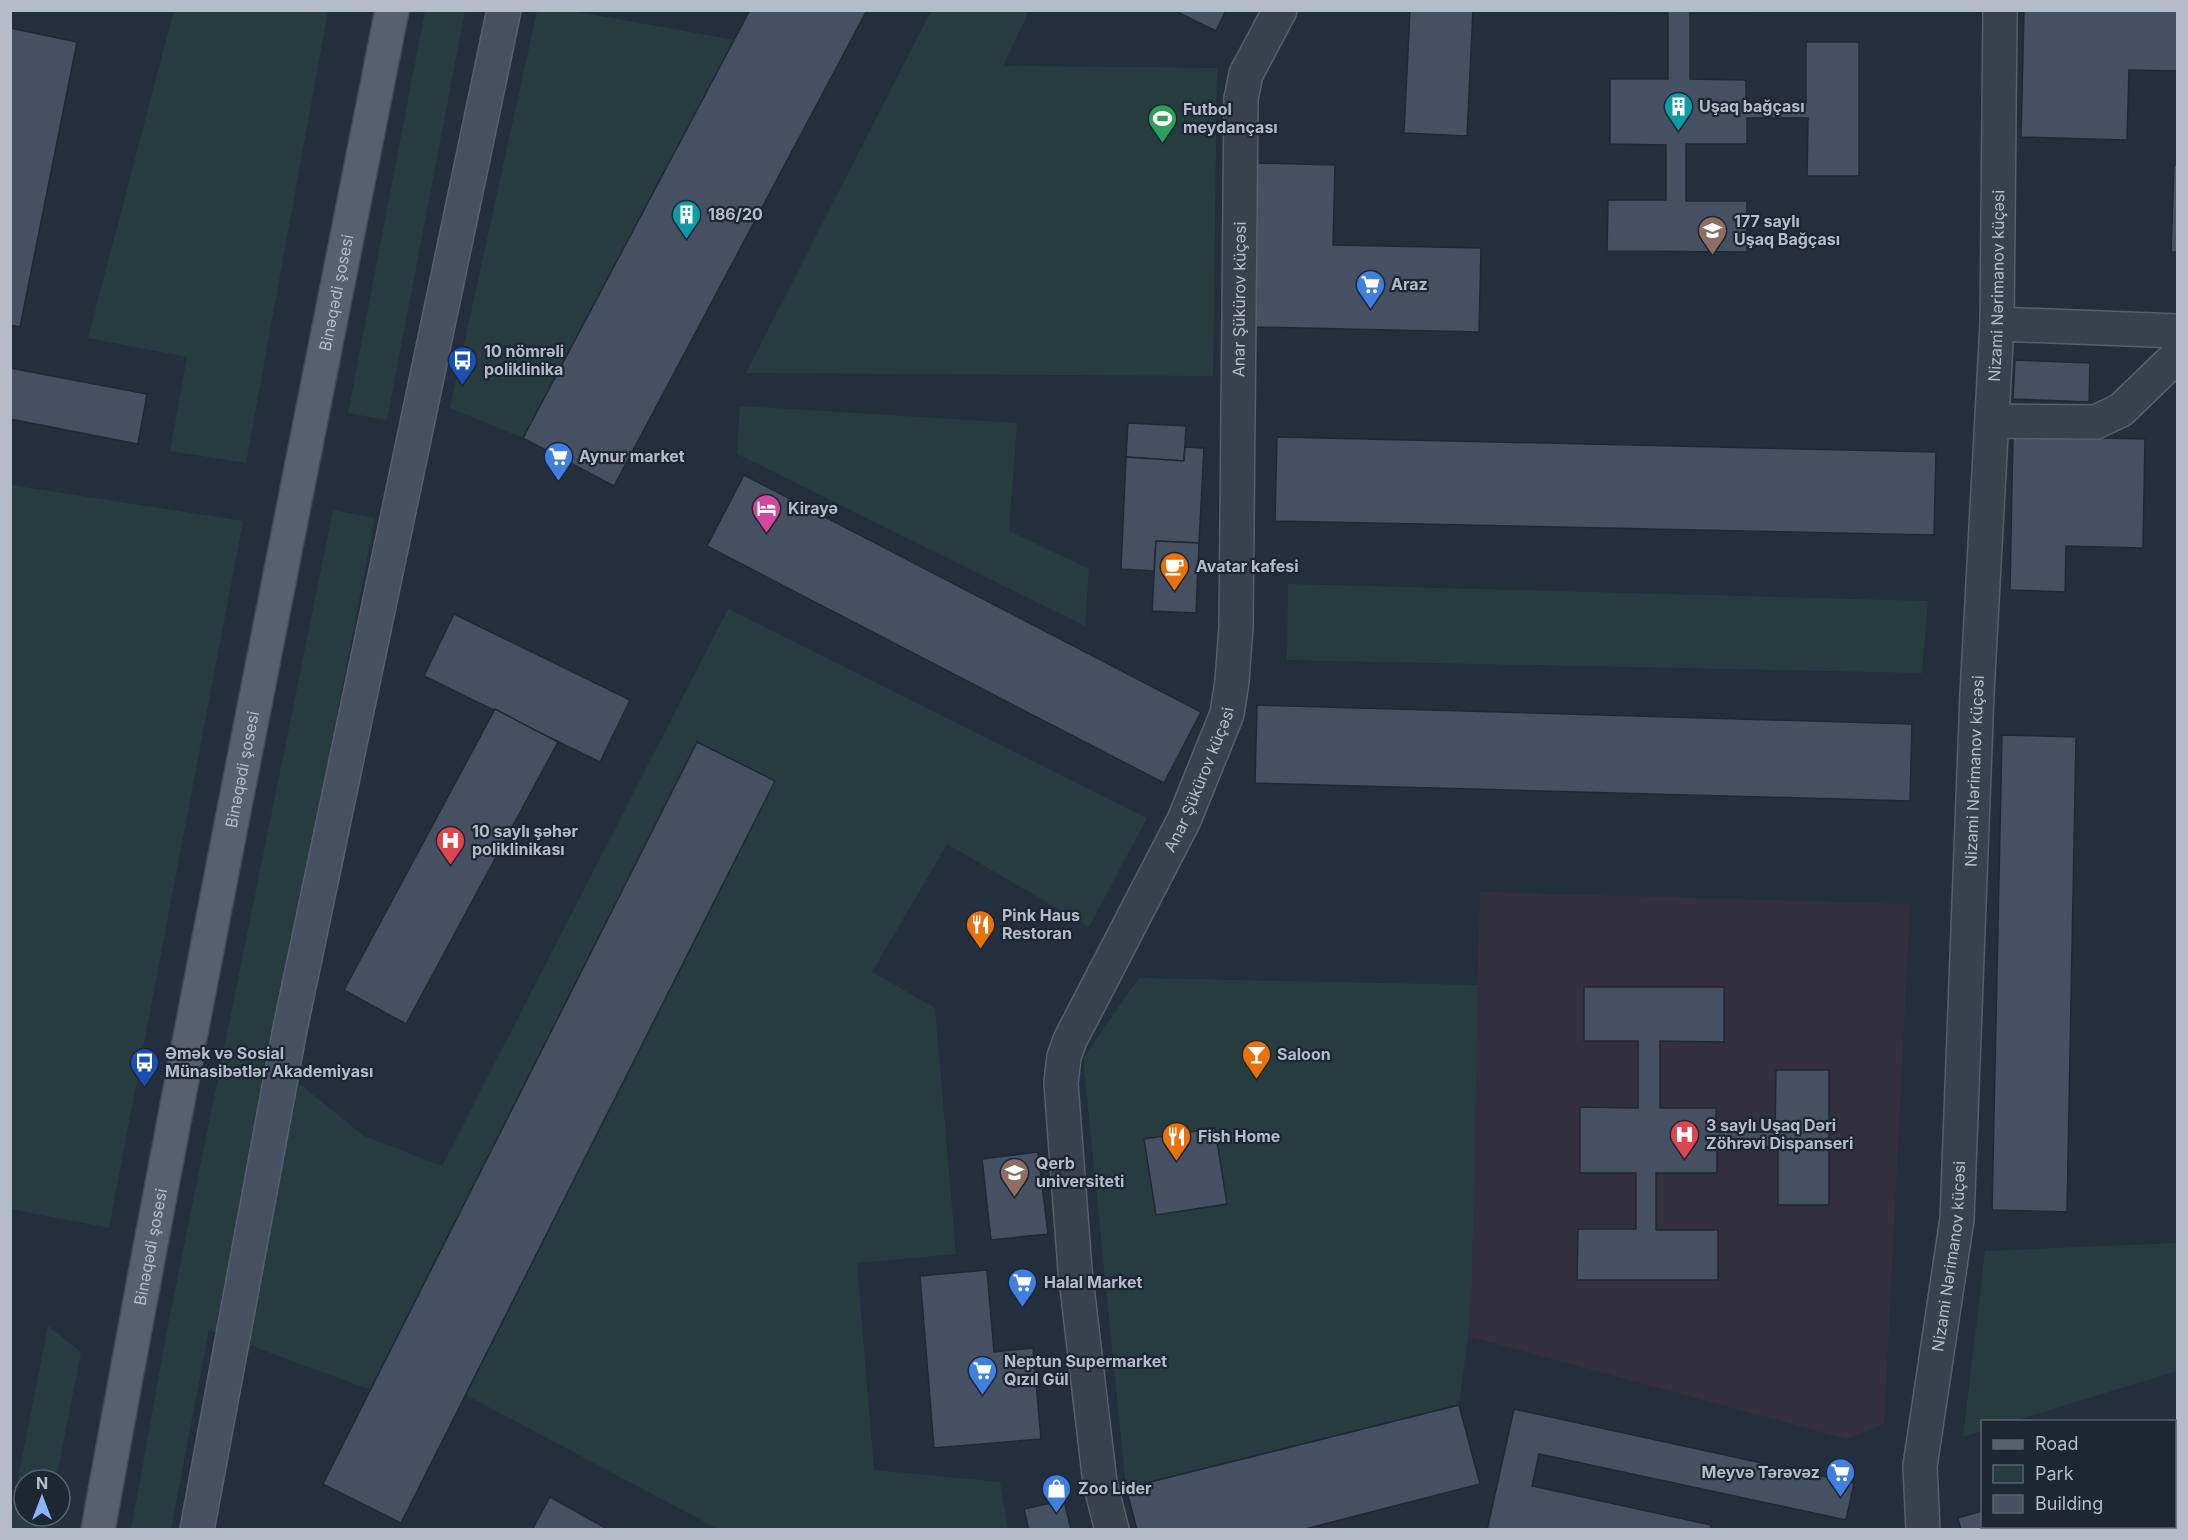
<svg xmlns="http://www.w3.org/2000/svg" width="2188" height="1540" font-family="Inter,sans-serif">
<rect width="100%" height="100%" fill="#242f3e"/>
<path fill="#32303f" d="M1480 892 1910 904 1884 1424 1847 1439 1468 1336Z"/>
<g fill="#263c3f">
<path d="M174 10 328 11 246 463 170 451 187 357 88 338Z"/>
<path d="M425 11H465L387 420 348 413Z"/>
<path d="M537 11H573L734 40 523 438 450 408Z"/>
<path d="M931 11H1029L1003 66 1217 68 1213 376 746 373Z"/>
<path d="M740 406 1017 423 1009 531 1089 569 1085 626 737 454Z"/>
<path d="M11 485 243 521 109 1228 11 1209Z"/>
<path d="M333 510 375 518 270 1060 364 1136 442 1166 728 609 1147 818 1089 927 947 844 872 972 935 1008 956 1254 857 1263 874 1470 1000 1482 1008 1529H718L466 1395 775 781 698 742 371 1390 209 1330 171 1529 131 1530 168 1325Z"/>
<path d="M1288 584 1928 601 1922 673 1287 660Z"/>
<path d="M1139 978 1478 985 1472 1283 1468 1336 1459 1405 1126 1488 1083 1058Z"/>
<path d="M2177 1243V1371L2014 1421 1982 1422V1431L1963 1437 1985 1251Z"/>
<path d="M48 1326 81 1352 56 1480H24V1516H49L47 1529H11V1514Z"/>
</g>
<g fill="#455162" stroke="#1f2835" stroke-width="1.5">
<path d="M750 10H867L614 486 523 438Z"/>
<path d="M1173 10H1226L1216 31Z"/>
<path d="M1410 10H1473L1467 136 1404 133Z"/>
<path d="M1614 10H1754V13H1690V79L1746 80V103H1806V42H1859V176H1807L1808 118H1747V144H1686V201H1747V252L1607 251 1608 200H1666V145L1610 144V79H1668V13H1614Z"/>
<path d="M2024 10H2178V71L2129 70 2127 140 2021 137Z"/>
<path d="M10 28 77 42 20 327 10 325Z"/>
<path d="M1257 163 1335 165 1333 245 1481 248 1479 332 1254 327Z"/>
<path d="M2174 165H2178V252H2171Z"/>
<path d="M2015 360 2090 363 2089 402 2013 399Z"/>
<path d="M10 368 147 394 138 444 10 419Z"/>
<path d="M1128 423 1186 426 1184 461 1126 457Z"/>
<path d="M2013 436 2145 439 2143 548 2066 546 2065 592 2010 590Z"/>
<path d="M1277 437 1936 452 1934 535 1275 521Z"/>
<path d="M1185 447 1204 448 1199 543 1156 541 1154 571 1121 569 1126 457 1184 461Z"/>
<path d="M744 475 1201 712 1164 783 707 546Z"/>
<path d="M1156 541 1199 543 1196 613 1152 611Z"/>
<path d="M454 614 630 700 600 762 424 676Z"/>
<path d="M1257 705 1912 724 1910 801 1255 783Z"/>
<path d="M495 709 558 742 406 1024 344 990Z"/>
<path d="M2002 735 2076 737 2067 1212 1992 1210Z"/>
<path d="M697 742 775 781 401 1523 323 1484Z"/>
<path d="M1584 987H1724V1042L1660 1041V1108H1716V1132H1775L1776 1070H1829V1205H1778V1147L1717 1146V1173H1656V1230H1718V1280H1577L1578 1229H1636V1173H1580V1107L1638 1108V1041H1584Z"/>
<path d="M1215 1128 1227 1204 1156 1215 1144 1139Z"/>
<path d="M1038 1152 1048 1234 991 1240 982 1159Z"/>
<path d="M987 1270 994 1352 1033 1348 1041 1439 934 1448 920 1276Z"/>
<path d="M1459 1405 1480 1484 1301 1530H1137L1126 1488Z"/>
<path d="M1514 1409 1854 1483 1846 1520 1539 1454 1532 1486 1711 1525 1710 1530H1487Z"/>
<path d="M2178 1452V1524L2174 1525V1453Z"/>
<path d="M550 1497 609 1530H532Z"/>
<path d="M1064 1500 1071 1530H1029L1024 1509Z"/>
<path d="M1982 1511V1526H2168L2158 1530H1961L1958 1518Z"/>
</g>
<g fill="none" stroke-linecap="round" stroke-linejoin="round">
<defs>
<g id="street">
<path d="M1997 324 2178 331"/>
<path d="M1992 421 2096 422 2121 410 2178 355"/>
<path id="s1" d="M1112 1530 1100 1483 1075 1270 1061 1083 1064 1057 1070 1040 1184 820 1227 714 1232 681 1236 627 1241 99 1246 74 1280 10"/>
<path id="s2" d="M1923 1530 1920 1466 1957 1219 1977 694 1997 324 2000 10"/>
</g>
<path id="secondary" d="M197 1530 290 1029 504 10"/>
<g id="primary">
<path id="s3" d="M98 1530C190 1022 292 516 392 10"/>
</g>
</defs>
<use href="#street" stroke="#565f6c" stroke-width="36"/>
<use href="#secondary" stroke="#565f6c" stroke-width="36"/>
<use href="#primary" stroke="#414a57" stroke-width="36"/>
<use href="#street" stroke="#38414e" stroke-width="33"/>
<use href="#secondary" stroke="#465061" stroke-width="33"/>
<use href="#primary" stroke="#56606e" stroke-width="33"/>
</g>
<defs>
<symbol id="building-pin" viewBox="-11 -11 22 30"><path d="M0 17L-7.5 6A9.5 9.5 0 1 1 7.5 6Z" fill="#0f9aa8" stroke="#1d2633"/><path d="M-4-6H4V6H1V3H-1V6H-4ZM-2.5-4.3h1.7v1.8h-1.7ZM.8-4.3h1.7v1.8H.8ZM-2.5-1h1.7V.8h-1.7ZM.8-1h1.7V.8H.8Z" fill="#fff"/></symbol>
<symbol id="stadium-pin" viewBox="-11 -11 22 30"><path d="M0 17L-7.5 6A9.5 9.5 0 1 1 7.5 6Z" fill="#2e9e5b" stroke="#1d2633"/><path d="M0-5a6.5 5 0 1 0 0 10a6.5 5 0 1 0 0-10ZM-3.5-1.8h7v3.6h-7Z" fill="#fff"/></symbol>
<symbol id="school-pin" viewBox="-11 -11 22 30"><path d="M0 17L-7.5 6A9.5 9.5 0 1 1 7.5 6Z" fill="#8d6e63" stroke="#1d2633"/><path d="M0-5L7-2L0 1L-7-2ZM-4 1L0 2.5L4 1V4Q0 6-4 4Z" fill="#fff"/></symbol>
<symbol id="supermarket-pin" viewBox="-11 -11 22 30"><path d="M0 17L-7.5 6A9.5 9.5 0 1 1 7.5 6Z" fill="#3f7fe0" stroke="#1d2633"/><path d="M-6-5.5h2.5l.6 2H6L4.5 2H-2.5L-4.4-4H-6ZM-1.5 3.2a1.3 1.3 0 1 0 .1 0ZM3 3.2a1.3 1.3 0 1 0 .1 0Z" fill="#fff"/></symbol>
<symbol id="bus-pin" viewBox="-11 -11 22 30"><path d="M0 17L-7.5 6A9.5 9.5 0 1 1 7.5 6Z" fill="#1a4fb4" stroke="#1d2633"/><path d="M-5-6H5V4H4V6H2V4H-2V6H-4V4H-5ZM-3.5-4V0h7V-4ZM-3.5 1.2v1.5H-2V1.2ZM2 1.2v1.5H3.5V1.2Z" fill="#fff"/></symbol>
<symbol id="hotel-pin" viewBox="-11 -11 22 30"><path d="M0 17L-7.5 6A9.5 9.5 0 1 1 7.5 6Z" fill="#d1479c" stroke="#1d2633"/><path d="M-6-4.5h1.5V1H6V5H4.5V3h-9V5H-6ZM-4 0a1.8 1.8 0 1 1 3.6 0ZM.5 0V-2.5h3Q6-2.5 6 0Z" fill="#fff"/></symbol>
<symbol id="cafe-pin" viewBox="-11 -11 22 30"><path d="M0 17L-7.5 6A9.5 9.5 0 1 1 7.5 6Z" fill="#e8710a" stroke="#1d2633"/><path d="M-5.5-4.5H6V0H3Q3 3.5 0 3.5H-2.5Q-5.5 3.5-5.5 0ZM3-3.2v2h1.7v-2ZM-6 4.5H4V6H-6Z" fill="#fff"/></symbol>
<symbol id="hospital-pin" viewBox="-11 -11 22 30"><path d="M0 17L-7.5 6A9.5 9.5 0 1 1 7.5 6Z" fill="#e0444e" stroke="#1d2633"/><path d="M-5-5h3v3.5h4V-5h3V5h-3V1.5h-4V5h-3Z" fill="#fff"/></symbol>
<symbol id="restaurant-pin" viewBox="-11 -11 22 30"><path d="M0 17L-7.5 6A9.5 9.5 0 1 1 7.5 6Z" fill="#e8710a" stroke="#1d2633"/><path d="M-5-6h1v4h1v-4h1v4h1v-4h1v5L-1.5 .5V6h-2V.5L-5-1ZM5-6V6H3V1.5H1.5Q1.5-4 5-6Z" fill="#fff"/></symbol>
<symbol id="bar-pin" viewBox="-11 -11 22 30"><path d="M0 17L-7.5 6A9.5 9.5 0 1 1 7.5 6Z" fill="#e8710a" stroke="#1d2633"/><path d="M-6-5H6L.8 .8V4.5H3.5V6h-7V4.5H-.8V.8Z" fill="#fff"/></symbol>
<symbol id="university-pin" viewBox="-11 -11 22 30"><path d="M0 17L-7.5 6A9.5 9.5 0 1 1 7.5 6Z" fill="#8d6e63" stroke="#1d2633"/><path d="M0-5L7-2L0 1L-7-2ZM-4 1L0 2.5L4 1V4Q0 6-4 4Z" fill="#fff"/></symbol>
<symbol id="shop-pin" viewBox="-11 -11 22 30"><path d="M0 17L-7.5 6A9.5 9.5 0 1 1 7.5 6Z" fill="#3f7fe0" stroke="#1d2633"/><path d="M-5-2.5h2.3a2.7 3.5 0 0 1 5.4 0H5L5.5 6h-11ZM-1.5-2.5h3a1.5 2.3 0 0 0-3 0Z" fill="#fff"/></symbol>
</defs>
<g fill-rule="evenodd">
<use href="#building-pin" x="1662" y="90" width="33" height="45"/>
<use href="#stadium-pin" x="1146" y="102" width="33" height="45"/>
<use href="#building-pin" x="670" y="198" width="33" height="45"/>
<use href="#school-pin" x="1696" y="214" width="33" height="45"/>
<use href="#supermarket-pin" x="1354" y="268" width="33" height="45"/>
<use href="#bus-pin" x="446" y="344" width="33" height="45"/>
<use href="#supermarket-pin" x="542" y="440" width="33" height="45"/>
<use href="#hotel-pin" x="750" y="492" width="33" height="45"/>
<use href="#cafe-pin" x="1158" y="550" width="33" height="45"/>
<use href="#hospital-pin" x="434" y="824" width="33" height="45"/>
<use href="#restaurant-pin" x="964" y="908" width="33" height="45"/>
<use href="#bar-pin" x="1240" y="1038" width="33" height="45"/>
<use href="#bus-pin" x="128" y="1046" width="33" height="45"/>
<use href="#hospital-pin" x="1668" y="1118" width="33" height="45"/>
<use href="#restaurant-pin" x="1160" y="1120" width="33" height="45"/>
<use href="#university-pin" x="998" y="1156" width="33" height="45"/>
<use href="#supermarket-pin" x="1006" y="1266" width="33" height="45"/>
<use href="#supermarket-pin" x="966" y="1354" width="33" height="45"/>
<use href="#supermarket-pin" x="1824" y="1456" width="33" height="45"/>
<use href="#shop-pin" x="1040" y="1472" width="33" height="45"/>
</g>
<g text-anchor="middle" stroke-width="4.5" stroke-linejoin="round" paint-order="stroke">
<g font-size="16" font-weight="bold" fill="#b4bcc9" stroke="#1d2633" text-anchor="start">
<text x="1699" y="112">Uşaq bağçası</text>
<text x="1183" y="115">Futbol<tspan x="1183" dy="18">meydançası</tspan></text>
<text x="708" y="220">186/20</text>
<text x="1734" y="227">177 saylı<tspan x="1734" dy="18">Uşaq Bağçası</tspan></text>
<text x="1391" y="290">Araz</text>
<text x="484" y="357">10 nömrəli<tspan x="484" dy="18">poliklinika</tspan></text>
<text x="579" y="462">Aynur market</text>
<text x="788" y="514">Kirayə</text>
<text x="1196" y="572">Avatar kafesi</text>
<text x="472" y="837">10 saylı şəhər<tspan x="472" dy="18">poliklinikası</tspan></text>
<text x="1002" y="921">Pink Haus<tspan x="1002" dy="18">Restoran</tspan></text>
<text x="165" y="1059">Əmək və Sosial<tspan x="165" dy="18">Münasibətlər Akademiyası</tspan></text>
<text x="1277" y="1060">Saloon</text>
<text x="1706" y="1131">3 saylı Uşaq Dəri<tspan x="1706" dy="18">Zöhrəvi Dispanseri</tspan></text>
<text x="1198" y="1142">Fish Home</text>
<text x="1036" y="1169">Qerb<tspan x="1036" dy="18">universiteti</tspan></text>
<text x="1044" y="1288">Halal Market</text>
<text x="1004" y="1367">Neptun Supermarket<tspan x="1004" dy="18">Qızıl Gül</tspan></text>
<text x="1820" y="1478" text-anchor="end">Meyvə Tərəvəz</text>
<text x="1078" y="1494">Zoo Lider</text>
</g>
<g font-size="16" fill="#b4bcc9" stroke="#1d2633">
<text dy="6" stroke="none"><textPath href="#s2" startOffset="1248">Nizami Nərimanov küçəsi</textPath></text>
<text dy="6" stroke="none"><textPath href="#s3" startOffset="1260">Binəqədi şosesi</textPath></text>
<text dy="6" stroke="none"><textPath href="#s1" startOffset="1272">Anar Şükürov küçəsi</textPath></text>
<text dy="6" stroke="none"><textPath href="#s3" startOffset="774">Binəqədi şosesi</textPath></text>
<text dy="6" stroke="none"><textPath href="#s2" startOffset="762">Nizami Nərimanov küçəsi</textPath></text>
<text dy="6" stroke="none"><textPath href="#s1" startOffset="786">Anar Şükürov küçəsi</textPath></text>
<text dy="6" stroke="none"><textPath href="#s3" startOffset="288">Binəqədi şosesi</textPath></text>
<text dy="6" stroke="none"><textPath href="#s2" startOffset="276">Nizami Nərimanov küçəsi</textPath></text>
</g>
</g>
<rect width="2188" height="1540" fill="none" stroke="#b4bcc9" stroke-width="24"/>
<rect x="1981" y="1420" width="195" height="108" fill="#1d2633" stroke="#59626f" stroke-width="1.5"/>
<rect x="1993" y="1440" width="30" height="9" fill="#56606e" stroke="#59626f" stroke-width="1.5"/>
<text x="2035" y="1450" font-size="18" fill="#b4bcc9">Road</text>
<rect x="1993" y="1465" width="30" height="18" fill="#263c3f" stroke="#59626f" stroke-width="1.5"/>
<text x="2035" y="1480" font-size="18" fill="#b4bcc9">Park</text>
<rect x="1993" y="1495" width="30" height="18" fill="#455162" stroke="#59626f" stroke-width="1.5"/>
<text x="2035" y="1510" font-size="18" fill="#b4bcc9">Building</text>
<g transform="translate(42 1498)"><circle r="28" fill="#1d2633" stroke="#59626f" stroke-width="1.5"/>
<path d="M0-4.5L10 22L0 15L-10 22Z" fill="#8ab4f8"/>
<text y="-9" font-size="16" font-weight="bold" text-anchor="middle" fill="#b4bcc9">N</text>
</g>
</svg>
